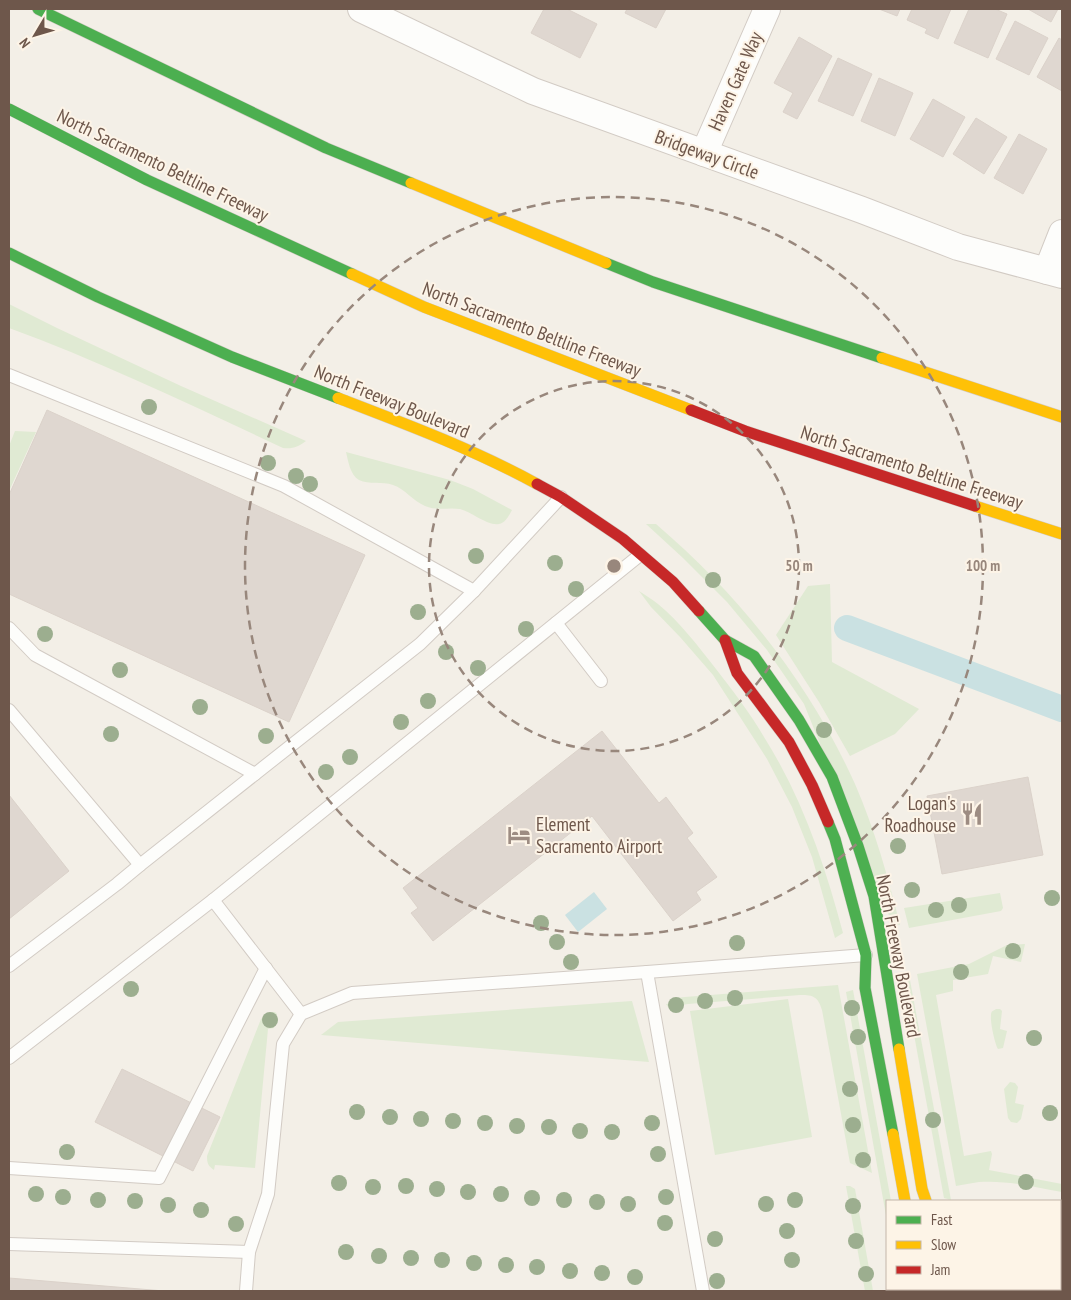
<svg xmlns="http://www.w3.org/2000/svg" width="1071" height="1300" font-family="'PT Sans Narrow',sans-serif">
<rect width="100%" height="100%" fill="#f3efe7"/>
<g fill="#e0ead3">
<path d="M9 304 57 328 181 386 306 441C298 447 293 449 283 448 193 406 102 362 9 328Z"/>
<path d="M15 431 36 432 9 491V446Z"/>
<path d="M346 452 450 480 473 489 512 510C509 515 506 523 499 524 487 526 472 512 460 509 449 507 436 511 425 506 413 501 405 489 393 485 382 481 369 485 359 480 350 475 348 460 346 452Z"/>
<path d="M646 524H656C740 596 809 682 855 784 875 830 888 877 900 925L892 923 804 704 767 650 727 602 683 558Z"/>
<path d="M830 584 832 662 919 709 895 734 850 756 819 702 776 635 808 586Z"/>
<path d="M639 591C645 595 652 599 658 604 680 622 698 646 716 669 733 691 750 713 764 737 802 797 825 865 843 933L835 938 812 857 792 807 767 759 713 675 680 637 651 607Z"/>
<path d="M1000 893 1003 908 1001 911 909 928 904 908Z"/>
<path d="M1025 944 1021 962 993 956 988 974 953 980V991L936 995 964 1156 991 1151 992 1154 989 1170 1062 1184V1192C1035 1187 1007 1180 979 1182 971 1183 963 1185 956 1186L917 974 969 964 1007 945Z"/>
<path d="M909 975 951 1200 944 1198 904 980Z"/>
<path d="M838 985 872 1173 850 1163 822 1010C818 997 814 995 800 995L688 1004 670 1007H668L666 1004 673 1003V1001L675 998 685 997Z"/>
<path d="M853 990 891 1201H887V1221L846 992Z"/>
<path d="M788 999 812 1137 715 1155 690 1011Z"/>
<path d="M632 1001 649 1062 321 1035 338 1022Z"/>
<path d="M996 1009H1000L1002 1011 1000 1029 1007 1031 1003 1048 998 1049C995 1044 990 1022 991 1015 991 1011 993 1011 996 1009Z"/>
<path d="M271 1012H275L277 1014 274 1028 268 1029 255 1168 215 1165 214 1170C208 1166 207 1163 207 1156L261 1019Z"/>
<path d="M1010 1082 1015 1083 1018 1087 1015 1103 1024 1105 1021 1119 1017 1123 1011 1122 1008 1118 1004 1089Z"/>
<path d="M846 1186H850L855 1189 873 1291H865Z"/>
</g>
<path fill="#cae1e2" d="M594 892 607 909 578 932 565 915Z"/>
<g fill="none" stroke-linecap="round" stroke-linejoin="round">
<path stroke="#cae1e2" stroke-width="26" d="M847 628 1062 709"/>
</g>
<g fill="#dfd7d0" stroke="#dbd2ca">
<path d="M544 9H567L597 24 580 58 531 33Z"/>
<path d="M627 9H666L656 28 625 13Z"/>
<path d="M879 9H900L897 16Z"/>
<path d="M912 9H951L938 39 925 33 927 29 907 20Z"/>
<path d="M969 9H995L1007 14 988 58 954 43Z"/>
<path d="M1028 9H1058L1051 22Z"/>
<path d="M1015 21 1048 38 1029 75 996 59Z"/>
<path d="M799 37 832 56 797 119 783 112 793 93 774 83Z"/>
<path d="M1059 38 1062 40V91L1037 77Z"/>
<path d="M838 58 872 74 853 116 818 101Z"/>
<path d="M879 78 913 93 895 136 861 121Z"/>
<path d="M933 99 965 117 943 157 910 139Z"/>
<path d="M976 118 1007 137 984 174 953 154Z"/>
<path d="M1019 134 1047 149 1023 194 994 178Z"/>
<path d="M47 410 365 555 289 722 9 594V495Z"/>
<path d="M602 731 659 803 666 797 693 833 687 838 717 877 696 892 701 900 673 921 592 816 433 941 411 913 418 908 403 888Z"/>
<path d="M1028 777 1043 855 942 874 927 796Z"/>
<path d="M9 795 69 871 9 919Z"/>
<path d="M122 1069 220 1117 193 1171 95 1122Z"/>
<path d="M9 1278 164 1291H9Z"/>
</g>
<g fill="none" stroke-linecap="round" stroke-linejoin="round">
<defs>
<g id="lane">
<path d="M9 375 284 486 474 591"/>
<path d="M556 623 601 681"/>
<path d="M9 628 35 655 255 774 420 644 474 591 561 497"/>
<path d="M9 710 140 865 255 774"/>
<path d="M213 900 301 1014"/>
<path d="M9 966 117 884 140 865"/>
<path d="M647 972 703 1291"/>
<path d="M9 1058 213 900 640 555"/>
<path d="M9 1168 159 1178 266 968"/>
<path d="M9 1244 249 1252"/>
<path d="M246 1291 249 1252 268 1194 283 1044 301 1014 352 993 647 972 866 955"/>
</g>
<g id="street">
<path d="M361 9 533 91 862 210 958 247 1062 275"/>
<path d="M704 153 767 9"/>
<path d="M1047 271 1062 233"/>
</g>
<g id="fast">
<path d="M38 9 326 148 411 183"/>
<path d="M9 109 147 180 352 274"/>
<path d="M9 253 98 297 232 357 338 398"/>
<path d="M606 263 653 282 882 358"/>
<path d="M699 611 725 640 754 656 799 720 832 777 858 846 874 896 899 1049"/>
<path d="M828 822 835 839 866 955 865 988 893 1134"/>
<path d="M922 1289V1291"/>
<path d="M948 1289 949 1291"/>
</g>
<g id="slow">
<path d="M411 183 606 263"/>
<path d="M352 274 424 307 691 410"/>
<path d="M882 358 1062 417"/>
<path d="M338 398C406 424 473 449 537 484"/>
<path d="M975 506 1062 534"/>
<path d="M899 1049 922 1189 926 1201"/>
<path d="M893 1134 905 1201"/>
</g>
<g id="jam">
<path d="M691 410 745 431 975 506"/>
<path d="M537 484 561 497 623 539 673 582 699 611"/>
<path d="M725 640 737 673 789 742 812 785 828 822"/>
</g>
</defs>
<use href="#lane" stroke="#d2cbc4" stroke-width="14"/>
<use href="#street" stroke="#d2cbc4" stroke-width="28"/>
<use href="#fast" stroke="#d2cbc4" stroke-width="12"/>
<use href="#slow" stroke="#d2cbc4" stroke-width="12"/>
<use href="#jam" stroke="#d2cbc4" stroke-width="12"/>
<use href="#lane" stroke="#fdfdfb" stroke-width="12"/>
<use href="#street" stroke="#fdfdfb" stroke-width="26"/>
<use href="#fast" stroke="#4caf50" stroke-width="11"/>
<use href="#slow" stroke="#ffc107" stroke-width="11"/>
<use href="#jam" stroke="#c62828" stroke-width="11"/>
</g>
<g fill="#9cae8f">
<circle cx="149" cy="407" r="8"/>
<circle cx="268" cy="463" r="8"/>
<circle cx="296" cy="476" r="8"/>
<circle cx="310" cy="484" r="8"/>
<circle cx="476" cy="556" r="8"/>
<circle cx="555" cy="563" r="8"/>
<circle cx="713" cy="580" r="8"/>
<circle cx="576" cy="589" r="8"/>
<circle cx="418" cy="612" r="8"/>
<circle cx="526" cy="629" r="8"/>
<circle cx="45" cy="634" r="8"/>
<circle cx="446" cy="652" r="8"/>
<circle cx="478" cy="668" r="8"/>
<circle cx="120" cy="670" r="8"/>
<circle cx="428" cy="701" r="8"/>
<circle cx="200" cy="707" r="8"/>
<circle cx="401" cy="722" r="8"/>
<circle cx="824" cy="730" r="8"/>
<circle cx="111" cy="734" r="8"/>
<circle cx="266" cy="736" r="8"/>
<circle cx="350" cy="757" r="8"/>
<circle cx="326" cy="772" r="8"/>
<circle cx="898" cy="846" r="8"/>
<circle cx="912" cy="890" r="8"/>
<circle cx="1052" cy="898" r="8"/>
<circle cx="959" cy="905" r="8"/>
<circle cx="936" cy="910" r="8"/>
<circle cx="541" cy="923" r="8"/>
<circle cx="557" cy="942" r="8"/>
<circle cx="737" cy="943" r="8"/>
<circle cx="1013" cy="951" r="8"/>
<circle cx="571" cy="962" r="8"/>
<circle cx="961" cy="972" r="8"/>
<circle cx="131" cy="989" r="8"/>
<circle cx="735" cy="998" r="8"/>
<circle cx="705" cy="1001" r="8"/>
<circle cx="676" cy="1005" r="8"/>
<circle cx="852" cy="1008" r="8"/>
<circle cx="270" cy="1020" r="8"/>
<circle cx="858" cy="1037" r="8"/>
<circle cx="1034" cy="1038" r="8"/>
<circle cx="850" cy="1089" r="8"/>
<circle cx="357" cy="1112" r="8"/>
<circle cx="1050" cy="1113" r="8"/>
<circle cx="390" cy="1117" r="8"/>
<circle cx="421" cy="1119" r="8"/>
<circle cx="933" cy="1120" r="8"/>
<circle cx="453" cy="1121" r="8"/>
<circle cx="485" cy="1123" r="8"/>
<circle cx="652" cy="1123" r="8"/>
<circle cx="853" cy="1125" r="8"/>
<circle cx="517" cy="1126" r="8"/>
<circle cx="549" cy="1127" r="8"/>
<circle cx="580" cy="1131" r="8"/>
<circle cx="612" cy="1132" r="8"/>
<circle cx="67" cy="1152" r="8"/>
<circle cx="658" cy="1154" r="8"/>
<circle cx="863" cy="1160" r="8"/>
<circle cx="1026" cy="1182" r="8"/>
<circle cx="339" cy="1183" r="8"/>
<circle cx="406" cy="1186" r="8"/>
<circle cx="373" cy="1187" r="8"/>
<circle cx="437" cy="1189" r="8"/>
<circle cx="468" cy="1192" r="8"/>
<circle cx="36" cy="1194" r="8"/>
<circle cx="501" cy="1194" r="8"/>
<circle cx="63" cy="1197" r="8"/>
<circle cx="666" cy="1197" r="8"/>
<circle cx="532" cy="1198" r="8"/>
<circle cx="98" cy="1200" r="8"/>
<circle cx="564" cy="1200" r="8"/>
<circle cx="795" cy="1200" r="8"/>
<circle cx="135" cy="1201" r="8"/>
<circle cx="597" cy="1202" r="8"/>
<circle cx="628" cy="1204" r="8"/>
<circle cx="766" cy="1204" r="8"/>
<circle cx="168" cy="1205" r="8"/>
<circle cx="853" cy="1206" r="8"/>
<circle cx="201" cy="1210" r="8"/>
<circle cx="665" cy="1223" r="8"/>
<circle cx="236" cy="1224" r="8"/>
<circle cx="787" cy="1231" r="8"/>
<circle cx="715" cy="1239" r="8"/>
<circle cx="856" cy="1241" r="8"/>
<circle cx="346" cy="1252" r="8"/>
<circle cx="379" cy="1256" r="8"/>
<circle cx="411" cy="1258" r="8"/>
<circle cx="442" cy="1260" r="8"/>
<circle cx="792" cy="1260" r="8"/>
<circle cx="474" cy="1263" r="8"/>
<circle cx="506" cy="1265" r="8"/>
<circle cx="537" cy="1267" r="8"/>
<circle cx="570" cy="1271" r="8"/>
<circle cx="602" cy="1273" r="8"/>
<circle cx="866" cy="1274" r="8"/>
<circle cx="635" cy="1277" r="8"/>
<circle cx="717" cy="1281" r="8"/>
</g>
<g fill="none" stroke="#98877c" stroke-width="2.5" stroke-dasharray="9 6">
<circle cx="614" cy="566" r="185"/>
<circle cx="614" cy="566" r="369"/>
</g>
<defs>
<symbol id="restaurant-bare" viewBox="-9 -9 18 18"><path d="M-5-6h1v4h1v-4h1v4h1v-4h1v5L-1.5 .5V6h-2V.5L-5-1ZM5-6V6H3V1.5H1.5Q1.5-4 5-6Z" fill="#9d8c82" stroke="#fdf4e7" stroke-width="2.5" paint-order="stroke"/></symbol>
<symbol id="hotel-bare" viewBox="-9 -9 18 18"><path d="M-6-4.5h1.5V1H6V5H4.5V3h-9V5H-6ZM-4 0a1.8 1.8 0 1 1 3.6 0ZM.5 0V-2.5h3Q6-2.5 6 0Z" fill="#9d8c82" stroke="#fdf4e7" stroke-width="2.5" paint-order="stroke"/></symbol>
</defs>
<g fill-rule="evenodd">
<use href="#restaurant-bare" x="956" y="798" width="32" height="32"/>
<use href="#hotel-bare" x="503" y="819" width="32" height="32"/>
</g>
<g text-anchor="middle" stroke-width="4" stroke-linejoin="round" paint-order="stroke">
<g font-size="19" fill="#6e574b" stroke="#fdf4e7">
<text transform="translate(735 81) rotate(-66)" y="7">Haven Gate Way</text>
<text transform="translate(707 154) rotate(20)" y="7">Bridgeway Circle</text>
<text transform="translate(163 165) rotate(26)" y="7">North Sacramento Beltline Freeway</text>
<text transform="translate(532 329) rotate(21)" y="7">North Sacramento Beltline Freeway</text>
<text transform="translate(392 401) rotate(22)" y="7">North Freeway Boulevard</text>
<text transform="translate(912 467) rotate(18)" y="7">North Sacramento Beltline Freeway</text>
<text transform="translate(899 956) rotate(79)" y="7">North Freeway Boulevard</text>
</g>
<g font-size="19" fill="#6e574b" stroke="#fdf4e7" text-anchor="end">
<text x="956" y="810">Logan's<tspan x="956" dy="22">Roadhouse</tspan></text>
<text x="536" y="831" text-anchor="start">Element<tspan x="536" dy="22">Sacramento Airport</tspan></text>
</g>
</g>
<circle cx="614" cy="566" r="8" fill="#98877c" stroke="#fdf4e7" stroke-width="2.5"/>
<g font-size="15" text-anchor="middle" font-weight="bold" fill="#98877c" stroke="#fdf4e7" stroke-width="4" stroke-linejoin="round" paint-order="stroke">
<text x="799" y="571">50 m</text>
<text x="983" y="571">100 m</text>
</g>
<rect width="1071" height="1300" fill="none" stroke="#6e574b" stroke-width="20"/>
<rect x="886" y="1200" width="175" height="90" fill="#fdf4e7" stroke="#c4b5a9"/>
<rect x="896" y="1216" width="25" height="8" fill="#4caf50" stroke="#c4b5a9"/>
<text x="931" y="1225" font-size="15" fill="#6e574b">Fast</text>
<rect x="896" y="1241" width="25" height="8" fill="#ffc107" stroke="#c4b5a9"/>
<text x="931" y="1250" font-size="15" fill="#6e574b">Slow</text>
<rect x="896" y="1266" width="25" height="8" fill="#c62828" stroke="#c4b5a9"/>
<text x="931" y="1275" font-size="15" fill="#6e574b">Jam</text>
<g transform="translate(35 35) rotate(232)" stroke="#fdf4e7" stroke-width="4" paint-order="stroke">
<path d="M0-4L9 19L0 12L-9 19Z" fill="#6e574b"/>
<text y="-8" font-size="14" font-weight="bold" text-anchor="middle" fill="#6e574b">N</text>
</g>
</svg>
